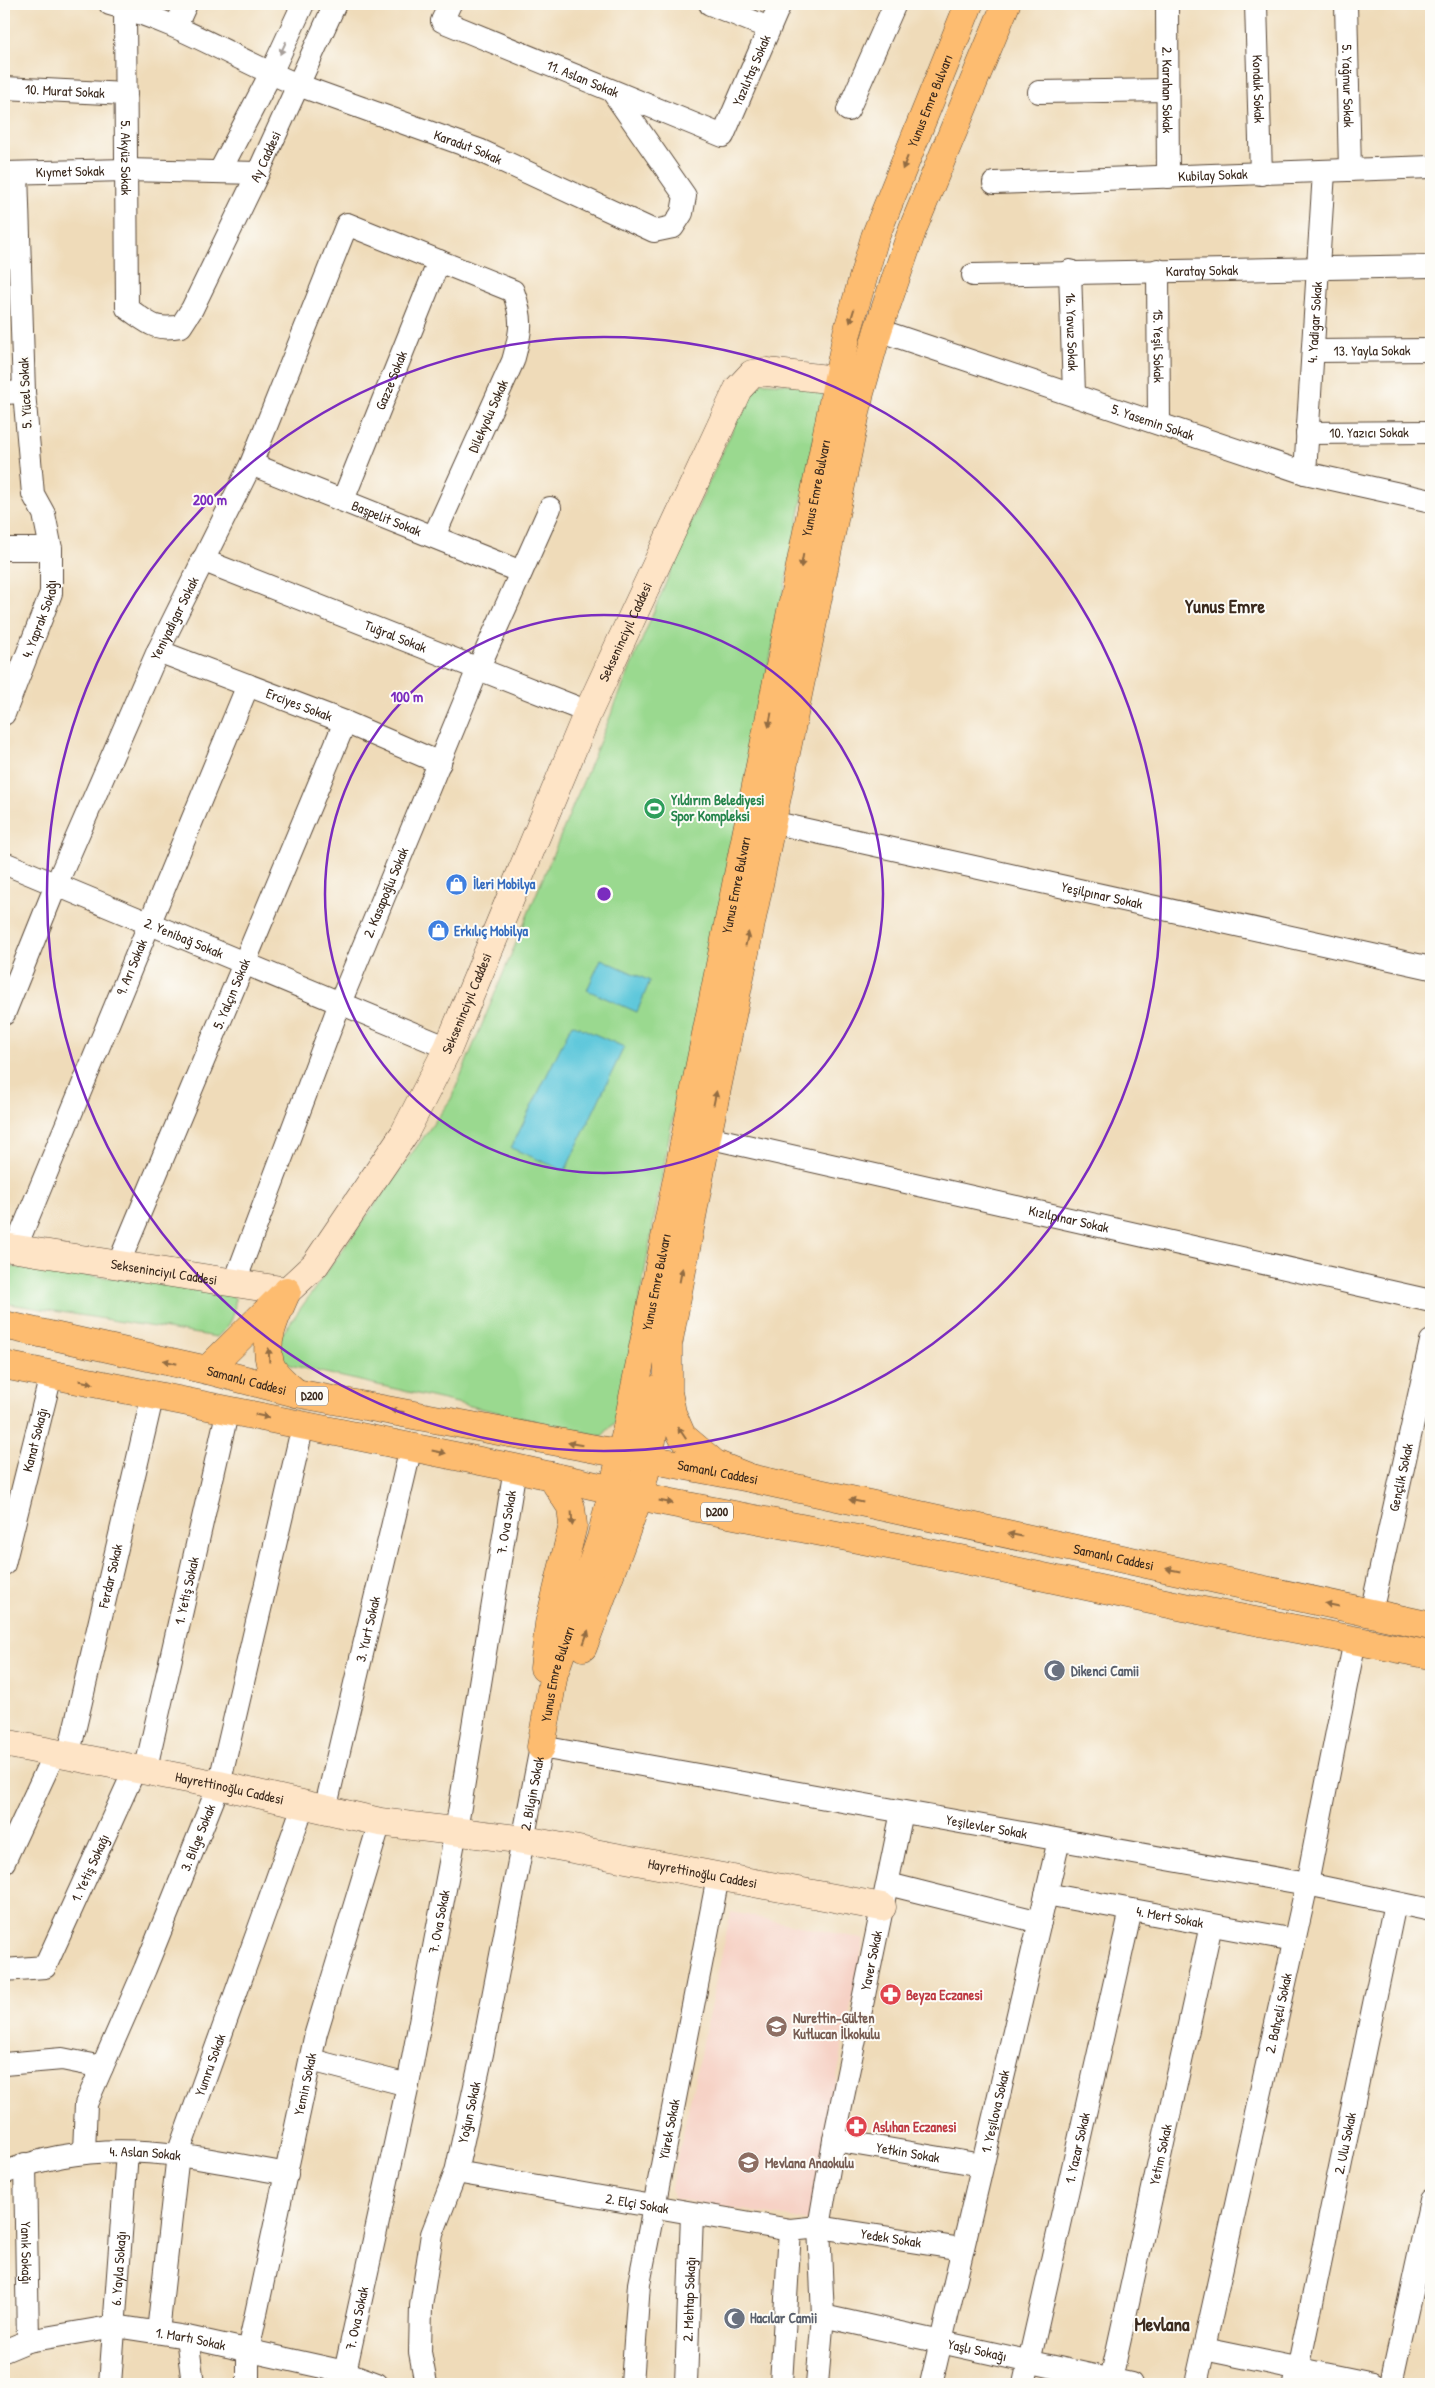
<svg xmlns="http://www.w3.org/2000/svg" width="1435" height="2388" font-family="'Patrick Hand',sans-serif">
<rect width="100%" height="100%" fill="#fdfcf7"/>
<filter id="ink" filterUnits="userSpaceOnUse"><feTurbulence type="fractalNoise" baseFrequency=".02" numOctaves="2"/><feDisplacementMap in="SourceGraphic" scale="10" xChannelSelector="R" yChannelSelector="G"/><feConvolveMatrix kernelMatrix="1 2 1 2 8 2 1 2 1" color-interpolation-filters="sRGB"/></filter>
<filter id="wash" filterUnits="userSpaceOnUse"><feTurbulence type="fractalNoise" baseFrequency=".0096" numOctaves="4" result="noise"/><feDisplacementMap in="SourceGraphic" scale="20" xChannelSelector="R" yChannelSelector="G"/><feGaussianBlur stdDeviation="1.12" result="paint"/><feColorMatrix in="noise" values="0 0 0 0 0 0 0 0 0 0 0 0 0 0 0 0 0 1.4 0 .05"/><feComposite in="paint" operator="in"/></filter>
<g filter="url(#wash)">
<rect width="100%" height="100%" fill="#efdbb9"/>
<path fill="#f6d1c5" d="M731 1912 864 1939 809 2221 675 2199 671 2188Z"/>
<g fill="#9ad98f" stroke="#6a8256">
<path d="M754 382 825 386 718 918 670 1132 618 1419 602 1436 290 1365 277 1354 280 1337 451 1099 689 527Z"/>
<path d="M4 1266 204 1288 227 1292 235 1298C235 1318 231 1324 217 1337L4 1303Z"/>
</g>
<g fill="#5fc8db" stroke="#4d797c">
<path d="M601 959 650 981 637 1012 587 990Z"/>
<path d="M572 1024 624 1047 565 1171 511 1148Z"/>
</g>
</g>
<g filter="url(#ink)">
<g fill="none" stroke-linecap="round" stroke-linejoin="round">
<defs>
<g id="street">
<path id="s1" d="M110 4C177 21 235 59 298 85L479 150 654 231 673 227 682 213 685 196 612 91"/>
<path id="s2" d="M450 4 442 21 723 136 780 4"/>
<path d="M710 4 769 28"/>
<path id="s3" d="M1167 4 1168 177"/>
<path id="s4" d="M1256 4 1261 174"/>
<path id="s5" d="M1346 4 1350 170"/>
<path id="s6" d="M125 8 127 308C149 323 153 331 181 326L192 309 258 173 335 4"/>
<path d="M176 26 186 4"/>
<path id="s7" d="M4 88 126 94"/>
<path d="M1039 92 1168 90"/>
<path d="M848 110 895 4"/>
<path d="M220 171 271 73 303 4"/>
<path id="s8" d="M4 173 126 170 258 173"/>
<path id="s9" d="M994 183 1431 167"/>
<path id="s10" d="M1158 270 1159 423"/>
<path id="s11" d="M1070 271 1074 394"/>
<path id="s12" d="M973 275 1431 266"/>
<path id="s13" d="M878 330 1305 473 1431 501"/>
<path id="s14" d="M1313 351 1431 350"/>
<path d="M4 393 24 392"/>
<path id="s15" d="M1307 433 1431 432"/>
<path id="s16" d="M251 464 521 572"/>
<path id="s17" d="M1305 473 1324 172"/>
<path id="s18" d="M343 500 439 261"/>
<path d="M4 549H51"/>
<path id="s19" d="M202 560 588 712"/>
<path id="s20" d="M158 651 345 722 440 763"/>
<path id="s21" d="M4 714 51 593V549L44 514 33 494 24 392 17 173"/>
<path id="s22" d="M771 822 1431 968"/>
<path id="s23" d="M4 863 448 1048"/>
<path id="s24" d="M4 1014 56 885 158 651 251 464 347 224 513 291C524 321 521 332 513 361L434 536"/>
<path id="s25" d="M707 1137 1431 1301"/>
<path id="s26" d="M15 1249 248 685"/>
<path id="s27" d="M118 1265 345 722"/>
<path id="s28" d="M234 1284 340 1003 478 669 550 508"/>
<path id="s29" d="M4 1564 51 1375"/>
<path id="s30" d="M1371 1613 1431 1341"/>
<path id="s31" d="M68 1757 153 1394"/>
<path id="s32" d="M145 1772 228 1409"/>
<path id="s33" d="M325 1810 411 1447"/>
<path d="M4 1862 54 1754"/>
<path d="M888 1884 1040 1922"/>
<path id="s34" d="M1046 1894 1294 1940"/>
<path id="s35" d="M4 1970 45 1967 135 1769"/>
<path d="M311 2060 408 2085"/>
<path d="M4 2064 62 2059 102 2067"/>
<path id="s36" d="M834 2140 982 2165"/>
<path id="s37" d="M84 2151 86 2104 145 1969 219 1785 303 1425"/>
<path id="s38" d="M25 2164 28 2341"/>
<path id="s39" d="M456 2172 790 2230 819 2227 962 2249"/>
<path id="s40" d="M4 2173C100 2134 190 2156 287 2174"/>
<path id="s41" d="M823 2316 1131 2384"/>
<path id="s42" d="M158 2332 178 2154 303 1806"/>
<path d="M187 2337 193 2384"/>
<path d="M1204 2349 1373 2384"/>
<path id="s43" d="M4 2351 28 2341 115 2326 187 2337 345 2372 377 2384"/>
<path id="s44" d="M345 2372 408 2085 456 1831 515 1468"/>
<path id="s45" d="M110 2384 127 2152"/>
<path id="s46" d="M248 2384V2351L316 2033 380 1822"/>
<path id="s47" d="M426 2384 420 2352 421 2306 432 2234 456 2172 482 2054 541 1747 1307 1884 1431 1910"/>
<path id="s48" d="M632 2384 639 2284 718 1877"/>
<path id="s49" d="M686 2384 692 2214"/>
<path d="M781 2384 790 2230"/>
<path id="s50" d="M817 2384 823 2316 819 2227 834 2140 902 1812"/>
<path id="s51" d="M931 2384 1059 1840"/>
<path id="s52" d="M1024 2384 1131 1910"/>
<path id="s53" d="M1110 2384 1211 1925"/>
<path id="s54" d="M1196 2384 1307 1884 1355 1640"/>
<path id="s55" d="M1295 2384 1395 1903"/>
<path d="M1391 2384 1431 2200"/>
</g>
<g id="secondary">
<path id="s56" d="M4 1247 287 1291 315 1265 404 1134 448 1048 588 712 738 389 752 374 767 372 836 380"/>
<path id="s57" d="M4 1743 219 1785 380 1822 525 1840 882 1907"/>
</g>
<g id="primary">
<path d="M287 1291C278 1312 263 1339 270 1363 273 1375 288 1385 296 1393"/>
<path id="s58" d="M4 1325 207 1370 296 1393 750 1478 1431 1626"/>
<path d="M4 1365 515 1468 667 1502 960 1559 1193 1609 1431 1655"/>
<path d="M207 1370 281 1297"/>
<path d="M750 1478 715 1464 682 1436 672 1413 668 1392V1345L707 1137 860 393 878 330 913 228 1006 4"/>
<path d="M583 1647 639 1496 649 1458 661 1387"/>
<path d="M544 1668 549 1624 573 1525 571 1507 551 1476"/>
<path id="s59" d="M541 1747 554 1673 601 1538 622 1452 847 333 875 237 969 4"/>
</g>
</defs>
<use href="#street" stroke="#564535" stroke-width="24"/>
<use href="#secondary" stroke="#564535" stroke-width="29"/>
<use href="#primary" stroke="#564535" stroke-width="29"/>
<use href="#street" stroke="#fff" stroke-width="22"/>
<use href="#secondary" stroke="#fee4c6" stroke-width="28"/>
<use href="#primary" stroke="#fdbc70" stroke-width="28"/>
</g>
<defs><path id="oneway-solid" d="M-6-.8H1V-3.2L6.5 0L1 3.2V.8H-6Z" transform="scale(1.25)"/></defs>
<use fill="#a79f9a" href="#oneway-solid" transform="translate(283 48) rotate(115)"/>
<g fill="#926c43">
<use href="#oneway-solid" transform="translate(905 163) rotate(112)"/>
<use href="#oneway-solid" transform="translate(852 316) rotate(107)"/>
<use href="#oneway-solid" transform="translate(802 561) rotate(101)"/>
<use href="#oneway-solid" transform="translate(770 720) rotate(101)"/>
<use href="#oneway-solid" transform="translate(747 939) rotate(-78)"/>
<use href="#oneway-solid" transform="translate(715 1098) rotate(-78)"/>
<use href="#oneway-solid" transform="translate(681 1275) rotate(-79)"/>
<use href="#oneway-solid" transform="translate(269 1355) rotate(-93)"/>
<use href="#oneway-solid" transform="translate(170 1362) rotate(-167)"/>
<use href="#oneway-solid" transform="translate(86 1382) rotate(11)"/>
<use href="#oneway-solid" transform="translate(397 1411) rotate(-170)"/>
<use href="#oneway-solid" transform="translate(262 1416) rotate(12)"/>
<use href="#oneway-solid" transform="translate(682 1433) rotate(-124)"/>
<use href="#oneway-solid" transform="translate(575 1444) rotate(-170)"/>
<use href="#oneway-solid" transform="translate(439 1452) rotate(11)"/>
<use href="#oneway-solid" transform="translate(856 1501) rotate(-168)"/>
<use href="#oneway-solid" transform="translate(666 1502) rotate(12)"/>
<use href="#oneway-solid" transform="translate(572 1519) rotate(87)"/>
<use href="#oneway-solid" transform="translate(1015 1535) rotate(-168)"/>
<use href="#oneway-solid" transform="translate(1173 1570) rotate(-168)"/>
<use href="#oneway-solid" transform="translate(1332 1605) rotate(-168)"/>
<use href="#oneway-solid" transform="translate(586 1637) rotate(-70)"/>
</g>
</g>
<g fill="none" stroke="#7b2cbf" stroke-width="2.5">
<circle cx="604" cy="894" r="279"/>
<circle cx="604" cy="894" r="557"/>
</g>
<defs>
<symbol id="stadium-disc" viewBox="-11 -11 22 22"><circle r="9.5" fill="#2e9e5b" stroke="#fdfcf7"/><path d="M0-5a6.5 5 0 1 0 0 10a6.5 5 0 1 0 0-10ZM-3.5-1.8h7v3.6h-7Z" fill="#fff"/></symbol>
<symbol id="shop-disc" viewBox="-11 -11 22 22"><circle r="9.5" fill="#3f7fe0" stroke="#fdfcf7"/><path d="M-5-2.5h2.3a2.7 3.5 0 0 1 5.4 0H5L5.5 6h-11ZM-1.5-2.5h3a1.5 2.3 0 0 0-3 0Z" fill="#fff"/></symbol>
<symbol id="mosque-disc" viewBox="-11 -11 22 22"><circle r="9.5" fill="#6b7280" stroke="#fdfcf7"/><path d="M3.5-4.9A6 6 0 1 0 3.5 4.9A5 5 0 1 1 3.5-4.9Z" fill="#fff"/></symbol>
<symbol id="pharmacy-disc" viewBox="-11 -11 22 22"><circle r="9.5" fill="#e0444e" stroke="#fdfcf7"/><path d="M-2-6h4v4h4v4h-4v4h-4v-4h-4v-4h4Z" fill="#fff"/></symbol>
<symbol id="school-disc" viewBox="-11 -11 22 22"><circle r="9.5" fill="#8d6e63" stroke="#fdfcf7"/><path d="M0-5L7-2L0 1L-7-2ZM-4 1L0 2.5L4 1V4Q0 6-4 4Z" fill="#fff"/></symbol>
</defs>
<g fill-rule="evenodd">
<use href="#stadium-disc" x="642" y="796" width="25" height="25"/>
<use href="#shop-disc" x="444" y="872" width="25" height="25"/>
<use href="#shop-disc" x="426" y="918" width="25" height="25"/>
<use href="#mosque-disc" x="1042" y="1658" width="25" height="25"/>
<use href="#pharmacy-disc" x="878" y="1982" width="25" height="25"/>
<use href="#school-disc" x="764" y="2014" width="25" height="25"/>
<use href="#pharmacy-disc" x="844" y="2114" width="25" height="25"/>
<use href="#school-disc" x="736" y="2150" width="25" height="25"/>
<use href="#mosque-disc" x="722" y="2306" width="25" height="25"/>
</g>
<g text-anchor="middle" stroke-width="4" stroke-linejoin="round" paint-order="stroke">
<g fill="#fdfcf7" stroke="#75695f" stroke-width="1">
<rect x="296" y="1386.5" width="32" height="19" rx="4"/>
<rect x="701" y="1502.5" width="32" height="19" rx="4"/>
</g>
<g font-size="12" font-weight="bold" fill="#3b2a1e">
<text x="312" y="1400">D200</text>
<text x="717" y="1516">D200</text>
</g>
<g font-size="14" fill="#3b2a1e" stroke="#fdfcf7">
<text dy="5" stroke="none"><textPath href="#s2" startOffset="394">Yazılıtaş Sokak</textPath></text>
<text dy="5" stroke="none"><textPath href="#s2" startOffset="171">11. Aslan Sokak</textPath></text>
<text dy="5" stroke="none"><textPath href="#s5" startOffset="82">5. Yağmur Sokak</textPath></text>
<text dy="5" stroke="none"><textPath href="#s4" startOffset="85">Konduk Sokak</textPath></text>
<text dy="5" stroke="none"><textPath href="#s3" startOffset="86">2. Karahan Sokak</textPath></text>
<text dy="5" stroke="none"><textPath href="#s7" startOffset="61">10. Murat Sokak</textPath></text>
<text dy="5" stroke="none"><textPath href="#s59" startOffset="1695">Yunus Emre Bulvarı</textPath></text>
<text dy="5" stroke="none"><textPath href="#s1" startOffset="386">Karadut Sokak</textPath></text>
<text dy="5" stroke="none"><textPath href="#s6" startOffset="549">Ay Caddesi</textPath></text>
<text dy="5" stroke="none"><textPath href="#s6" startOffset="150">5. Akyüz Sokak</textPath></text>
<text dy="5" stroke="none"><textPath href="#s8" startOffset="66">Kıymet Sokak</textPath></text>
<text dy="5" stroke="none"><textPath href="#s9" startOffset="219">Kubilay Sokak</textPath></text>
<text dy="5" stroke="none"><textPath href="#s12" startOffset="229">Karatay Sokak</textPath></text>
<text dy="5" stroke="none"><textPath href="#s17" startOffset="151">4. Yadigar Sokak</textPath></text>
<text dy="5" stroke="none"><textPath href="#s11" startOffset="61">16. Yavuz Sokak</textPath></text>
<text dy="5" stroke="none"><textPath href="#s10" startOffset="76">15. Yeşil Sokak</textPath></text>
<text dy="5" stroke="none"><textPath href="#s14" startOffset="59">13. Yayla Sokak</textPath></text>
<text dy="5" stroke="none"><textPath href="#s18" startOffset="129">Gazze Sokak</textPath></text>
<text transform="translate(25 393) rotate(-93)" y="5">5. Yücel Sokak</text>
<text transform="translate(488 416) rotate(-66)" y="5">Dilekyolu Sokak</text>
<text dy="5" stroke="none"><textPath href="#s13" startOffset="290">5. Yasemin Sokak</textPath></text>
<text dy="5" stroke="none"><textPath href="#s15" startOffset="62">10. Yazıcı Sokak</textPath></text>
<text dy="5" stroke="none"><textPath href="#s59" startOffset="1290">Yunus Emre Bulvarı</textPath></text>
<text dy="5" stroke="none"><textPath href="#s16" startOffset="146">Başpelit Sokak</textPath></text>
<text dy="5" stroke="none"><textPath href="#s21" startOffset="102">4. Yaprak Sokağı</textPath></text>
<text dy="5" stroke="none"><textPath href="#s24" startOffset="431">Yeniyadigar Sokak</textPath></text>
<text dy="5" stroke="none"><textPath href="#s56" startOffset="1032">Sekseninciyıl Caddesi</textPath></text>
<text dy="5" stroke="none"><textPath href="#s19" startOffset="208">Tuğral Sokak</textPath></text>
<text dy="5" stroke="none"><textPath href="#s20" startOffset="151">Erciyes Sokak</textPath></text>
<text dy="5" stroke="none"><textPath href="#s59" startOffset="885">Yunus Emre Bulvarı</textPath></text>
<text dy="5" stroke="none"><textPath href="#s28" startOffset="420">2. Kasapoğlu Sokak</textPath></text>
<text dy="5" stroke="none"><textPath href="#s22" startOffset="339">Yeşilpınar Sokak</textPath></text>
<text dy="5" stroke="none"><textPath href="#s23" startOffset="195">2. Yenibağ Sokak</textPath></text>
<text dy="5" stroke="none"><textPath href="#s26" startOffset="305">9. Arı Sokak</textPath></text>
<text dy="5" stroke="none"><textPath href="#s27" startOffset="294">5. Yalçın Sokak</textPath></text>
<text dy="5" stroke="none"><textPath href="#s56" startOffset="628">Sekseninciyıl Caddesi</textPath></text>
<text dy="5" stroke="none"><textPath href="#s25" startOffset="371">Kızılpınar Sokak</textPath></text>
<text dy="5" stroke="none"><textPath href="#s56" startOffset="162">Sekseninciyıl Caddesi</textPath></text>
<text dy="5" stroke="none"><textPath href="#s59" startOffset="480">Yunus Emre Bulvarı</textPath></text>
<text dy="5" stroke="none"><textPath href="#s58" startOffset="249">Samanlı Caddesi</textPath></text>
<text dy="5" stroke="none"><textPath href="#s29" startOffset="128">Kanat Sokağı</textPath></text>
<text dy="5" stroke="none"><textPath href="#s58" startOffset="729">Samanlı Caddesi</textPath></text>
<text dy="5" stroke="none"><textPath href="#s30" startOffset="139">Gençlik Sokak</textPath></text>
<text dy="5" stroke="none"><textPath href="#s44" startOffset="865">7. Ova Sokak</textPath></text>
<text dy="5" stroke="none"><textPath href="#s58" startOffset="1134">Samanlı Caddesi</textPath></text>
<text dy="5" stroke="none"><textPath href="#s31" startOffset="186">Ferdar Sokak</textPath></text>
<text dy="5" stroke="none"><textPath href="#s32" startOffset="186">1. Yetiş Sokak</textPath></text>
<text dy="5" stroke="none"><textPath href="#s33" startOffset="186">3. Yurt Sokak</textPath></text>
<text dy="5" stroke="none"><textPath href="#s59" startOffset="75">Yunus Emre Bulvarı</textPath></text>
<text dy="5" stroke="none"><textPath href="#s57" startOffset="230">Hayrettinoğlu Caddesi</textPath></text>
<text dy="5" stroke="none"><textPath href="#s47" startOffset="604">2. Bilgin Sokak</textPath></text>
<text dy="5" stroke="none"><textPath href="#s47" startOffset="1104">Yeşilevler Sokak</textPath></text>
<text dy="5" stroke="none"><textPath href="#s37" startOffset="336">3. Bilge Sokak</textPath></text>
<text dy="5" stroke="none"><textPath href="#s35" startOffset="150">1. Yetiş Sokağı</textPath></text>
<text dy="5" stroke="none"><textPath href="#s57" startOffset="711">Hayrettinoğlu Caddesi</textPath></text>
<text dy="5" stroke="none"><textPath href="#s34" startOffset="126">4. Mert Sokak</textPath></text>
<text dy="5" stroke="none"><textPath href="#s44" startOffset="460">7. Ova Sokak</textPath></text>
<text dy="5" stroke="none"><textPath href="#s50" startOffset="429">Yaver Sokak</textPath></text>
<text dy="5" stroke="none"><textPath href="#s54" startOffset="380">2. Bahçeli Sokak</textPath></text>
<text dy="5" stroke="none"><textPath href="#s42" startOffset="274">Yumru Sokak</textPath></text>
<text dy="5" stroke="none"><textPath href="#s46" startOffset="306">Yemin Sokak</textPath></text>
<text dy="5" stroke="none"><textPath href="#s51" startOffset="280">1. Yeşilova Sokak</textPath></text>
<text dy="5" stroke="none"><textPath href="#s47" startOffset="279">Yoğun Sokak</textPath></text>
<text dy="5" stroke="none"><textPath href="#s48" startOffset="258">Yürek Sokak</textPath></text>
<text dy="5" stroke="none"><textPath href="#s55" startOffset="246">2. Ulu Sokak</textPath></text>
<text dy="5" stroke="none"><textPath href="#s52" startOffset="242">1. Yazar Sokak</textPath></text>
<text dy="5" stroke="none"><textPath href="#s36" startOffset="75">Yetkin Sokak</textPath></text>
<text dy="5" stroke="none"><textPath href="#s40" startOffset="144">4. Aslan Sokak</textPath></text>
<text dy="5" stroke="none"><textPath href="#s53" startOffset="235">Yetim Sokak</textPath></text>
<text dy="5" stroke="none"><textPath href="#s39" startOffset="184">2. Elçi Sokak</textPath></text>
<text dy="5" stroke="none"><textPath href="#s39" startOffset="441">Yedek Sokak</textPath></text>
<text dy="5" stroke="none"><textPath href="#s38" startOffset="89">Yanık Sokağı</textPath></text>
<text dy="5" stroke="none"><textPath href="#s45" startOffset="116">6. Yayla Sokağı</textPath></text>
<text dy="5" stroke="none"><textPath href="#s49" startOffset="85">2. Mehtap Sokağı</textPath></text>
<text dy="5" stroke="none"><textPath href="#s44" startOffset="55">7. Ova Sokak</textPath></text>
<text dy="5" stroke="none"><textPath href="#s43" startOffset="191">1. Martı Sokak</textPath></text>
<text dy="5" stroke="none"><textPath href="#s41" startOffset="158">Yaşlı Sokağı</textPath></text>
</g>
<g font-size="14" font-weight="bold" fill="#27864d" stroke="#fdfcf7" text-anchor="start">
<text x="671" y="805">Yıldırım Belediyesi<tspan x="671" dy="16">Spor Kompleksi</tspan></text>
</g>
<g font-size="14" font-weight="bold" fill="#366cbe" stroke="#fdfcf7" text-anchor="start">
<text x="473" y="889">İleri Mobilya</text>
<text x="454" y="936">Erkılıç Mobilya</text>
</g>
<g font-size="14" font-weight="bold" fill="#5b616d" stroke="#fdfcf7" text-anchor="start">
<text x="1071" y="1676">Dikenci Camii</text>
<text x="750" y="2323">Hacılar Camii</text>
</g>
<g font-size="14" font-weight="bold" fill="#be3a42" stroke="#fdfcf7" text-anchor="start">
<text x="906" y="2000">Beyza Eczanesi</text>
<text x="873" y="2132">Aslıhan Eczanesi</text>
</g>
<g font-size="14" font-weight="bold" fill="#785e54" stroke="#fdfcf7" text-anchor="start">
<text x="793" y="2023">Nurettin-Gülten<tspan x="793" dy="16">Kutlucan İlkokulu</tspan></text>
<text x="765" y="2168">Mevlana Anaokulu</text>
</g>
<g font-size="19" font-weight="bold" fill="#3b2a1e" stroke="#fdfcf7">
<text x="1225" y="613">Yunus Emre</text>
<text x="1162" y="2331">Mevlana</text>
</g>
</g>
<circle cx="604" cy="894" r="8" fill="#7b2cbf" stroke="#fdfcf7" stroke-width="2.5"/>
<g font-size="15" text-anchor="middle" font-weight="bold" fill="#7b2cbf" stroke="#fdfcf7" stroke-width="4" stroke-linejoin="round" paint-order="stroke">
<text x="210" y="505">200 m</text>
<text x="407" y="702">100 m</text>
</g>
<rect width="1435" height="2388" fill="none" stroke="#fdfcf7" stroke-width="20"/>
</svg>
